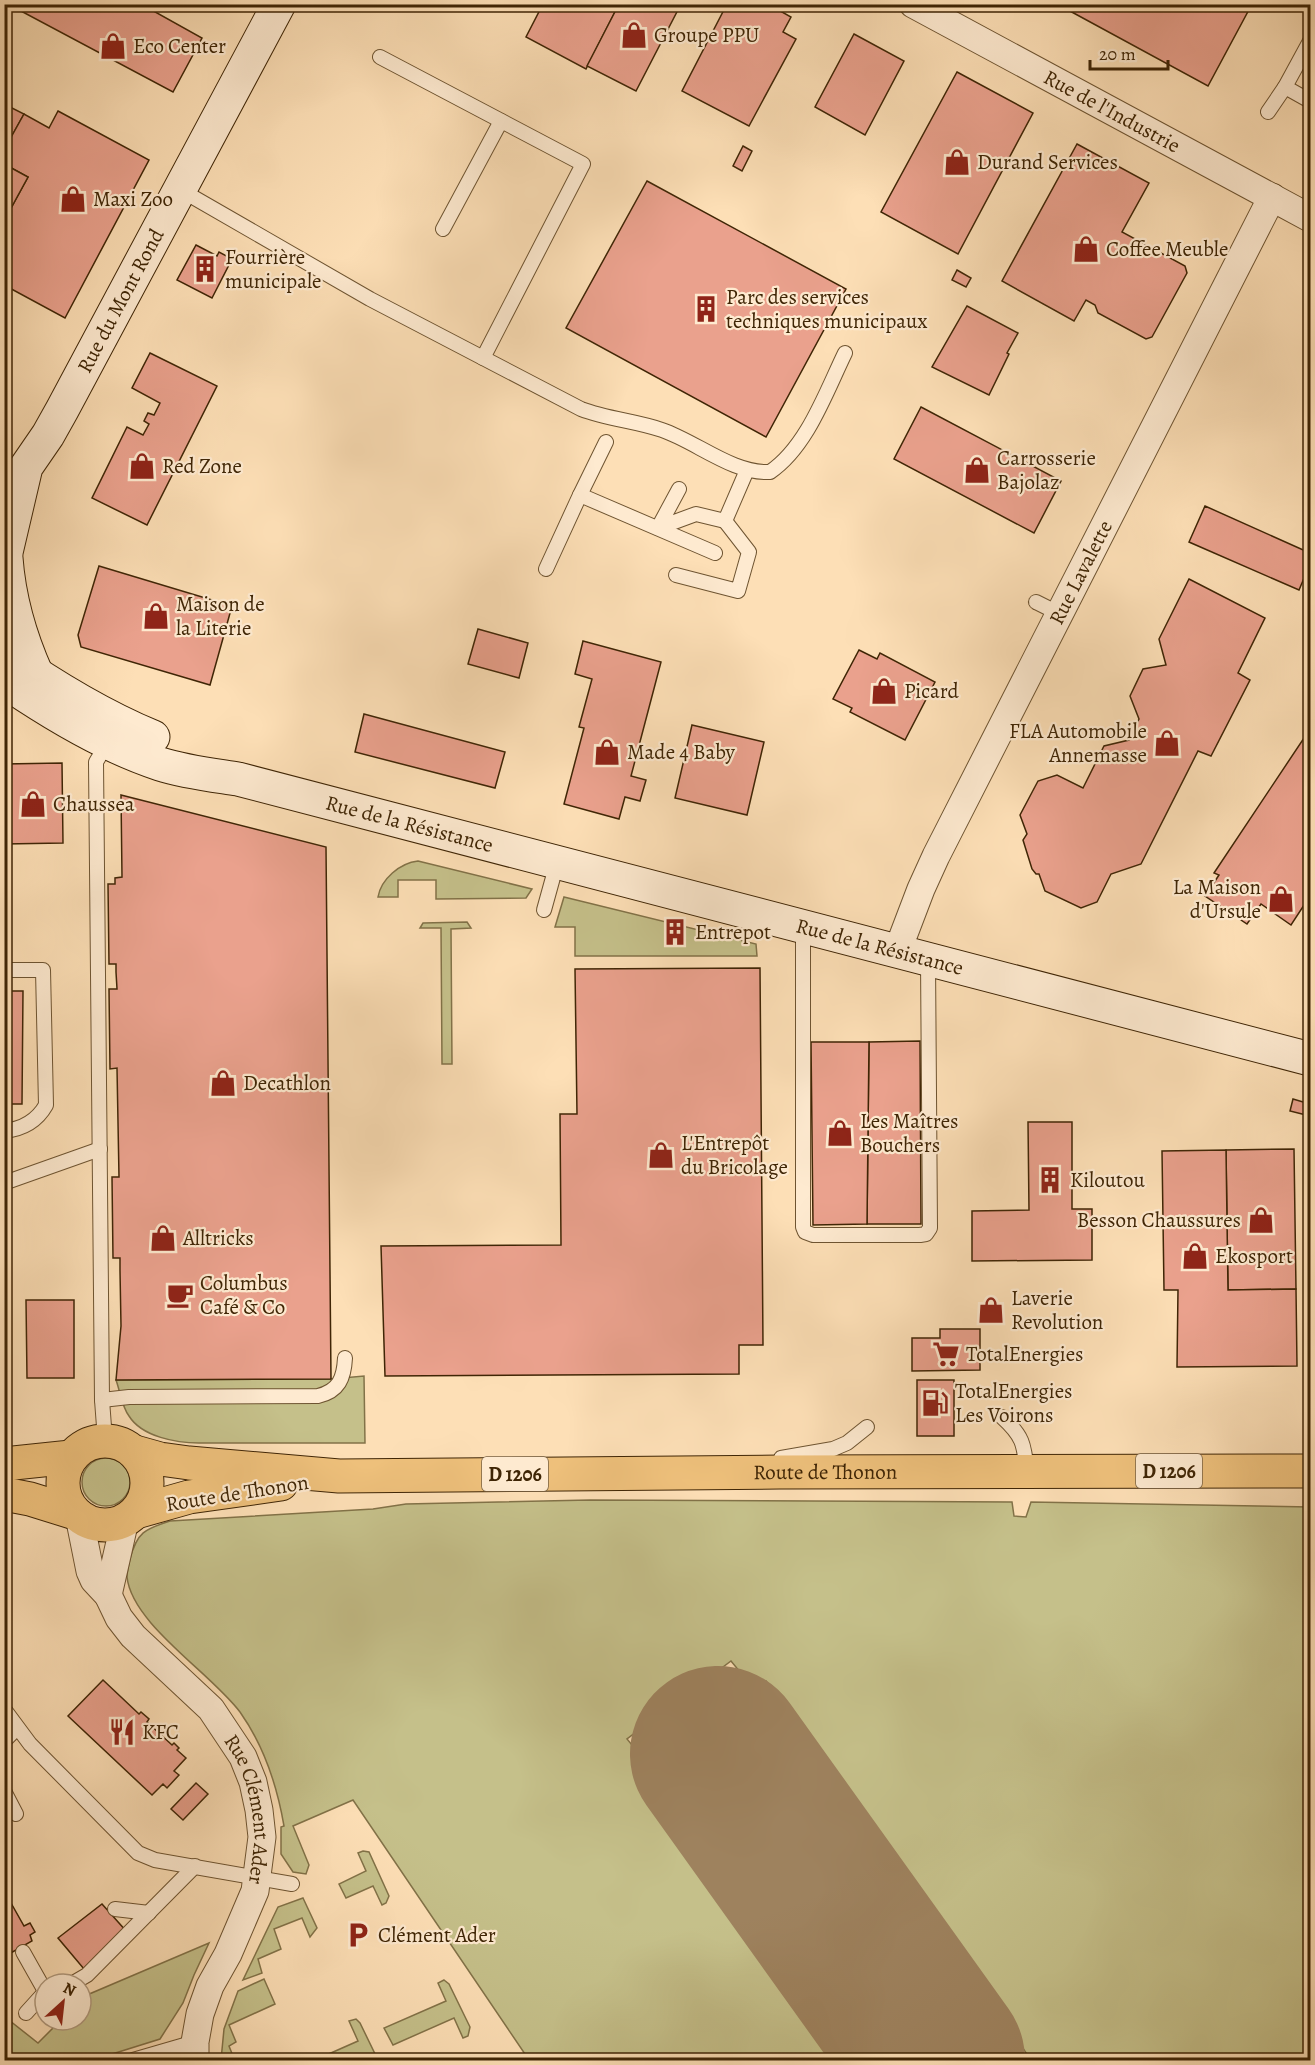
<svg xmlns="http://www.w3.org/2000/svg" width="1315" height="2065" font-family="Alegreya,serif">
<rect width="100%" height="100%" fill="#fddfb6"/>
<filter id="stains"><feTurbulence type="fractalNoise" baseFrequency=".00333" numOctaves="4"/><feColorMatrix values="0 0 0 0 .2 0 0 0 0 .09 0 0 0 0 .02 0 0 0 .5 -.17"/></filter>
<radialGradient id="worn" r=".72"><stop offset=".6" stop-color="#630" stop-opacity="0"/><stop offset="1" stop-color="#630" stop-opacity=".3"/></radialGradient>
<g fill="#c5c08a" stroke="#827248" stroke-width="1.5">
<path d="M418 861 422 862 532 889 526 898 436 899V880H398V897H378C381 879 400 863 418 861Z"/>
<path d="M564 897 756 944 757 956H575V927H555Z"/>
<path d="M467 922 471 928 451 929 452 1064H442L441 928H420L423 923Z"/>
<path d="M364 1376 365 1443H199C177 1443 142 1437 129 1416 122 1407 120 1391 116 1380L331 1379Z"/>
<circle cx="106" cy="1482" r="24"/>
<path d="M590 1500 1012 1502 1014 1516 1026 1517 1031 1502 1310 1507V2060H1031L849 1797 835 1802C823 1752 797 1721 766 1681L754 1689 731 1661 627 1739 645 1761 636 1768 844 2060H529L353 1800 293 1826 309 1865 306 1874 293 1872 281 1854V1827L284 1826C277 1785 264 1746 240 1712 211 1673 132 1624 127 1577 127 1571 129 1564 130 1559 137 1532 145 1529 170 1521L373 1509 406 1504Z"/>
<path d="M363 1851 369 1852 389 1896 386 1903 382 1905 373 1886 346 1898 339 1884 366 1871 358 1853Z"/>
<path d="M303 1898 317 1928 310 1937 302 1918 274 1929 281 1949 258 1959 262 1973 243 1980 278 1907Z"/>
<path d="M209 1943 194 1975 183 2003 160 2039 93 2060H5V2017L38 2043 61 2020H81V2001L87 1995Z"/>
<path d="M264 1979 275 2004 229 2025 236 2042 229 2046 233 2056 221 2060 224 2029 238 1991Z"/>
<path d="M444 1980 449 1984 470 2027 468 2036 463 2038 454 2018 393 2045 384 2028 446 2001 438 1983Z"/>
<path d="M356 2019 360 2023 378 2060H366L365 2058 358 2060H315L358 2041 349 2021Z"/>
</g>
<g fill="none" stroke-linecap="round" stroke-linejoin="round">
<path stroke="#9e825e" stroke-width="176" d="M718 1754 937 2060"/>
</g>
<g fill="#eaa18d" stroke="#3f2505" stroke-width="1.5">
<path d="M24 4H141L202 38 173 92 19 10Z"/>
<path d="M543 4H619L586 69 526 37Z"/>
<path d="M619 4H681L636 91 587 66Z"/>
<path d="M727 4H768L791 17 783 32 796 39 749 126 682 91Z"/>
<path d="M1057 4H1252L1208 86Z"/>
<path d="M854 34 904 61 865 135 815 107Z"/>
<path d="M957 72 1033 113 958 254 881 212Z"/>
<path d="M4 104 24 114 4 150Z"/>
<path d="M58 111 149 160 65 318 4 285V221L28 177 4 164V150L24 114 49 128Z"/>
<path d="M1077 144 1149 183 1122 232 1185 266 1187 273 1152 337 1146 339 1098 313 1095 305 1086 300 1074 321 1002 281Z"/>
<path d="M743 146 752 151 742 171 733 166Z"/>
<path d="M4 164 28 177 4 221Z"/>
<path d="M647 181 846 289 766 437 566 328Z"/>
<path d="M196 245 217 256 219 252 232 259 212 298 177 280Z"/>
<path d="M957 270 971 278 966 287 952 280Z"/>
<path d="M967 306 1018 333 1007 353 1009 354 989 395 932 367Z"/>
<path d="M150 353 217 386 147 525 92 498 127 427 143 435 149 424 144 421 148 413 154 415 160 403 132 388Z"/>
<path d="M921 407 1061 481 1034 533 894 459Z"/>
<path d="M1205 506 1310 553V564L1299 590 1189 542Z"/>
<path d="M99 566 232 606 210 685 81 647 78 635Z"/>
<path d="M1189 579 1265 618 1238 673 1250 680 1211 756 1198 751 1141 864 1111 874 1097 902 1081 908 1045 891 1039 874H1036L1032 869 1023 840 1027 834 1020 815 1038 781 1057 775 1083 788 1104 746 1129 740 1139 719 1130 696 1143 669 1166 665 1159 639Z"/>
<path d="M478 629 528 643 519 678 468 664Z"/>
<path d="M583 641 661 662 631 776 646 780 640 801 625 797 619 819 564 804 584 728 579 727 592 679 575 674Z"/>
<path d="M859 650 877 659 880 653 935 682 905 740 850 712 852 708 833 699Z"/>
<path d="M364 714 505 752 495 788 355 752Z"/>
<path d="M692 725 764 742 747 815 675 798Z"/>
<path d="M1310 729V896L1291 925 1261 904 1247 924 1205 896 1219 875 1214 873Z"/>
<path d="M62 763 63 843 4 844V764Z"/>
<path d="M121 795 326 847 331 1379 116 1380 121 1326 120 1271V1258H113L112 1177H119L117 1068 110 1069 109 989H117L116 972V964H109L108 884H115V878L122 877Z"/>
<path d="M668 927 684 930 682 937 667 933Z"/>
<path d="M760 968 763 1345H739V1374L385 1376 381 1246 561 1245 560 1114H577L575 969Z"/>
<path d="M4 991H23L22 1104H4Z"/>
<path d="M920 1041 921 1224H867L869 1042Z"/>
<path d="M811 1042H869L867 1224 813 1225Z"/>
<path d="M1293 1099 1310 1104V1116L1290 1111Z"/>
<path d="M1028 1122H1072V1209H1092V1260L972 1261V1211L1029 1210Z"/>
<path d="M1294 1149 1296 1289 1228 1290 1226 1150Z"/>
<path d="M1226 1150 1228 1290 1296 1289 1297 1366 1177 1367 1178 1290H1164L1162 1151Z"/>
<path d="M26 1300H74V1378H27Z"/>
<path d="M940 1329H980V1370L912 1371V1338H940Z"/>
<rect x="917" y="1380" width="37" height="56"/>
<path d="M103 1680 139 1714 141 1712 149 1719 147 1722 172 1745 174 1743 179 1748 177 1750 186 1758 174 1771 179 1775 167 1788 163 1784 152 1795 68 1716Z"/>
<path d="M196 1783 208 1794 183 1820 171 1809Z"/>
<path d="M11 1903 24 1926 30 1923 35 1932 30 1935 32 1941 9 1954 4 1946V1907Z"/>
<path d="M102 1904 127 1932 84 1969 58 1938Z"/>
</g>
<g fill="none" stroke-linecap="round" stroke-linejoin="round">
<defs>
<g id="lane">
<path d="M380 57 583 164 483 358"/>
<path d="M1285 87 1310 101"/>
<path d="M1268 112 1285 87 1310 41"/>
<path d="M179 189 370 299 581 409C607 419 636 421 662 430 697 442 733 474 770 472 807 447 826 392 845 353"/>
<path d="M443 229 501 121"/>
<path d="M606 442 580 495 715 553"/>
<path d="M679 489 658 528 696 514 725 521 747 470"/>
<path d="M546 569 580 495"/>
<path d="M676 575 738 591 749 552 725 521"/>
<path d="M1036 602 1060 614"/>
<path d="M544 910 557 863"/>
<path d="M803 928V1227L805 1232 813 1235H920L926 1234 930 1228 928 960"/>
<path d="M4 970H43L46 1105C37 1121 23 1129 4 1131"/>
<path d="M4 1183 100 1149"/>
<path d="M102 1400 129 1397 318 1396C339 1391 344 1378 345 1358"/>
<path d="M1002 1417C1023 1436 1024 1444 1027 1471"/>
<path d="M105 1440 102 1400 96 762 108 742"/>
<path d="M781 1458 833 1449 847 1443 867 1427"/>
<path d="M4 1709 30 1744 138 1853 155 1860 292 1884"/>
<path d="M4 1741 17 1728"/>
<path d="M4 1791 16 1814"/>
<path d="M115 1909 149 1913"/>
<path d="M23 1952 45 1991"/>
<path d="M64 1984 75 1982 87 1975 195 1866"/>
<path d="M26 2013 45 1992"/>
<path d="M133 2060 195 2042"/>
</g>
<g id="street">
<path id="s1" d="M913 4 1310 218"/>
<path id="s2" d="M897 952 921 889 936 856 1272 197"/>
<path id="s3" d="M79 1516 90 1571 94 1580 108 1595 119 1618 133 1636 211 1709 243 1757 253 1782 259 1810 262 1837 255 1891 228 1954 210 1986 200 2014 195 2042V2060"/>
<path d="M108 1595 125 1520"/>
</g>
<g id="secondary">
<path d="M6 558C9 599 20 637 37 675"/>
<path id="s4" d="M4 561 26 467 48 435 62 410 279 4"/>
<path d="M4 652C51 685 100 715 153 737"/>
<path id="s5" d="M4 681C52 714 105 746 160 764 185 772 212 775 238 779L1310 1059"/>
</g>
<g id="primary">
<circle cx="105" cy="1483" r="42"/>
<path id="s6" d="M135 1452 160 1459 189 1463 339 1476 779 1472 1310 1471"/>
<path d="M4 1464 71 1457"/>
<path d="M4 1494 30 1499 75 1513"/>
<path d="M136 1512 189 1497 281 1484"/>
</g>
</defs>
<use href="#lane" stroke="#6e5431" stroke-width="16"/>
<use href="#street" stroke="#6e5431" stroke-width="29"/>
<use href="#secondary" stroke="#3f2505" stroke-width="35"/>
<use href="#primary" stroke="#3f2505" stroke-width="35"/>
<use href="#lane" stroke="#feead0" stroke-width="14"/>
<use href="#street" stroke="#feead0" stroke-width="27"/>
<use href="#secondary" stroke="#feead0" stroke-width="33"/>
<use href="#primary" stroke="#eec07b" stroke-width="33"/>
</g>
<defs>
<symbol id="shop-bare" viewBox="-9 -9 18 18"><path d="M-5-2.5h2.3a2.7 3.5 0 0 1 5.4 0H5L5.5 6h-11ZM-1.5-2.5h3a1.5 2.3 0 0 0-3 0Z" fill="#8f2418" stroke="#feead0" stroke-width="2.5" paint-order="stroke"/></symbol>
<symbol id="building-bare" viewBox="-9 -9 18 18"><path d="M-4-6H4V6H1V3H-1V6H-4ZM-2.5-4.3h1.7v1.8h-1.7ZM.8-4.3h1.7v1.8H.8ZM-2.5-1h1.7V.8h-1.7ZM.8-1h1.7V.8H.8Z" fill="#8f2418" stroke="#feead0" stroke-width="2.5" paint-order="stroke"/></symbol>
<symbol id="cafe-bare" viewBox="-9 -9 18 18"><path d="M-5.5-4.5H6V0H3Q3 3.5 0 3.5H-2.5Q-5.5 3.5-5.5 0ZM3-3.2v2h1.7v-2ZM-6 4.5H4V6H-6Z" fill="#8f2418" stroke="#feead0" stroke-width="2.5" paint-order="stroke"/></symbol>
<symbol id="supermarket-bare" viewBox="-9 -9 18 18"><path d="M-6-5.5h2.5l.6 2H6L4.5 2H-2.5L-4.4-4H-6ZM-1.5 3.2a1.3 1.3 0 1 0 .1 0ZM3 3.2a1.3 1.3 0 1 0 .1 0Z" fill="#8f2418" stroke="#feead0" stroke-width="2.5" paint-order="stroke"/></symbol>
<symbol id="fuel-bare" viewBox="-9 -9 18 18"><path d="M-5.5-6h7V0h2V4h1.3V-2.5L3-4.5l.8-.8L6-3V5H2.5V1h-1V6h-7ZM-4.2-4.7v3.2H.2V-4.7Z" fill="#8f2418" stroke="#feead0" stroke-width="2.5" paint-order="stroke"/></symbol>
<symbol id="restaurant-bare" viewBox="-9 -9 18 18"><path d="M-5-6h1v4h1v-4h1v4h1v-4h1v5L-1.5 .5V6h-2V.5L-5-1ZM5-6V6H3V1.5H1.5Q1.5-4 5-6Z" fill="#8f2418" stroke="#feead0" stroke-width="2.5" paint-order="stroke"/></symbol>
<symbol id="parking-bare" viewBox="-9 -9 18 18"><path d="M-3.5-5.5H1a3.5 3.5 0 0 1 0 7H-1V5.5H-3.5ZM-1-3.4V-.6H.8a1.4 1.4 0 0 0 0-2.8Z" fill="#8f2418" stroke="#feead0" stroke-width="2.5" paint-order="stroke"/></symbol>
</defs>
<g fill-rule="evenodd">
<use href="#shop-bare" x="615" y="16" width="38" height="38"/>
<use href="#shop-bare" x="94" y="27" width="38" height="38"/>
<use href="#shop-bare" x="938" y="143" width="38" height="38"/>
<use href="#shop-bare" x="54" y="180" width="38" height="38"/>
<use href="#shop-bare" x="1067" y="230" width="38" height="38"/>
<use href="#building-bare" x="186" y="250" width="38" height="38"/>
<use href="#building-bare" x="687" y="290" width="38" height="38"/>
<use href="#shop-bare" x="123" y="447" width="38" height="38"/>
<use href="#shop-bare" x="958" y="451" width="38" height="38"/>
<use href="#shop-bare" x="137" y="597" width="38" height="38"/>
<use href="#shop-bare" x="865" y="672" width="38" height="38"/>
<use href="#shop-bare" x="1148" y="724" width="38" height="38"/>
<use href="#shop-bare" x="588" y="733" width="38" height="38"/>
<use href="#shop-bare" x="14" y="785" width="38" height="38"/>
<use href="#shop-bare" x="1262" y="880" width="38" height="38"/>
<use href="#building-bare" x="656" y="913" width="38" height="38"/>
<use href="#shop-bare" x="204" y="1064" width="38" height="38"/>
<use href="#shop-bare" x="821" y="1114" width="38" height="38"/>
<use href="#shop-bare" x="642" y="1136" width="38" height="38"/>
<use href="#building-bare" x="1031" y="1161" width="38" height="38"/>
<use href="#shop-bare" x="1242" y="1201" width="38" height="38"/>
<use href="#shop-bare" x="144" y="1219" width="38" height="38"/>
<use href="#shop-bare" x="1176" y="1237" width="38" height="38"/>
<use href="#cafe-bare" x="161" y="1276" width="38" height="38"/>
<use href="#shop-bare" x="972" y="1291" width="38" height="38"/>
<use href="#supermarket-bare" x="927" y="1335" width="38" height="38"/>
<use href="#fuel-bare" x="916" y="1384" width="38" height="38"/>
<use href="#restaurant-bare" x="103" y="1713" width="38" height="38"/>
<use href="#parking-bare" x="339" y="1916" width="38" height="38"/>
</g>
<g text-anchor="middle" stroke-width="4.5" stroke-linejoin="round" paint-order="stroke">
<g fill="#feead0" stroke="#786042" stroke-width="1.5">
<rect x="1136" y="1454" width="66" height="34" rx="4.5"/>
<rect x="482" y="1457" width="66" height="34" rx="4.5"/>
</g>
<g font-size="20" font-weight="bold" fill="#3f2505">
<text x="1169" y="1478">D 1206</text>
<text x="515" y="1481">D 1206</text>
</g>
<g font-size="21" fill="#3f2505" stroke="#feead0" text-anchor="start">
<text x="654" y="42">Groupe PPU</text>
<text x="133" y="53">Eco Center</text>
<text x="977" y="169">Durand Services</text>
<text x="93" y="206">Maxi Zoo</text>
<text x="1106" y="256">Coffee Meuble</text>
<text x="225" y="264">Fourrière<tspan x="225" dy="24">municipale</tspan></text>
<text x="726" y="304">Parc des services<tspan x="726" dy="24">techniques municipaux</tspan></text>
<text x="997" y="465">Carrosserie<tspan x="997" dy="24">Bajolaz</tspan></text>
<text x="162" y="473">Red Zone</text>
<text x="176" y="611">Maison de<tspan x="176" dy="24">la Literie</tspan></text>
<text x="904" y="698">Picard</text>
<text x="1147" y="738" text-anchor="end">FLA Automobile<tspan x="1147" dy="24">Annemasse</tspan></text>
<text x="627" y="759">Made 4 Baby</text>
<text x="53" y="811">Chaussea</text>
<text x="1261" y="894" text-anchor="end">La Maison<tspan x="1261" dy="24">d'Ursule</tspan></text>
<text x="695" y="939">Entrepot</text>
<text x="243" y="1090">Decathlon</text>
<text x="860" y="1128">Les Maîtres<tspan x="860" dy="24">Bouchers</tspan></text>
<text x="681" y="1150">L'Entrepôt<tspan x="681" dy="24">du Bricolage</tspan></text>
<text x="1070" y="1187">Kiloutou</text>
<text x="1241" y="1227" text-anchor="end">Besson Chaussures</text>
<text x="183" y="1245">Alltricks</text>
<text x="1215" y="1263">Ekosport</text>
<text x="200" y="1290">Columbus<tspan x="200" dy="24">Café &amp; Co</tspan></text>
<text x="1011" y="1305">Laverie<tspan x="1011" dy="24">Revolution</tspan></text>
<text x="966" y="1361">TotalEnergies</text>
<text x="955" y="1398">TotalEnergies<tspan x="955" dy="24">Les Voirons</tspan></text>
<text x="142" y="1739">KFC</text>
<text x="378" y="1942">Clément Ader</text>
</g>
<g font-size="21" fill="#3f2505" stroke="#feead0">
<text dy="7" stroke="none"><textPath href="#s1" startOffset="226">Rue de l'Industrie</textPath></text>
<text dy="7" stroke="none"><textPath href="#s4" startOffset="288">Rue du Mont Rond</textPath></text>
<text dy="7" stroke="none"><textPath href="#s2" startOffset="422">Rue Lavalette</textPath></text>
<text dy="7" stroke="none"><textPath href="#s5" startOffset="434">Rue de la Résistance</textPath></text>
<text dy="7" stroke="none"><textPath href="#s5" startOffset="920">Rue de la Résistance</textPath></text>
<text dy="7" stroke="none"><textPath href="#s6" startOffset="692">Route de Thonon</textPath></text>
<text transform="translate(237 1493) rotate(-9)" y="7">Route de Thonon</text>
<text dy="7" stroke="none"><textPath href="#s3" startOffset="352">Rue Clément Ader</textPath></text>
</g>
</g>
<rect width="1315" height="2065" fill="none" stroke="#fddfb6" stroke-width="24"/>
<rect x="6" y="6" width="1303" height="2053" fill="none" stroke="#3f2505" stroke-width="3"/>
<rect x="12" y="12" width="1291" height="2041" fill="none" stroke="#3f2505" stroke-width="1.5"/>
<g transform="translate(63 2002) rotate(27)"><circle r="28" fill="#feead0" stroke="#b29b7f" stroke-width="1.5"/>
<path d="M0-4.5L10 22L0 15L-10 22Z" fill="#8f2418"/>
<text y="-9" font-size="16" font-weight="bold" text-anchor="middle" fill="#3f2505">N</text>
</g>
<path d="M1090 60v9h78v-9" fill="none" stroke="#3f2505" stroke-width="3"/>
<text x="1099" y="60" font-size="18" fill="#3f2505" stroke="#feead0" stroke-width="4.5" paint-order="stroke">20 m</text>
<rect width="100%" height="100%" filter="url(#stains)"/>
<rect width="100%" height="100%" fill="url(#worn)"/>
</svg>
